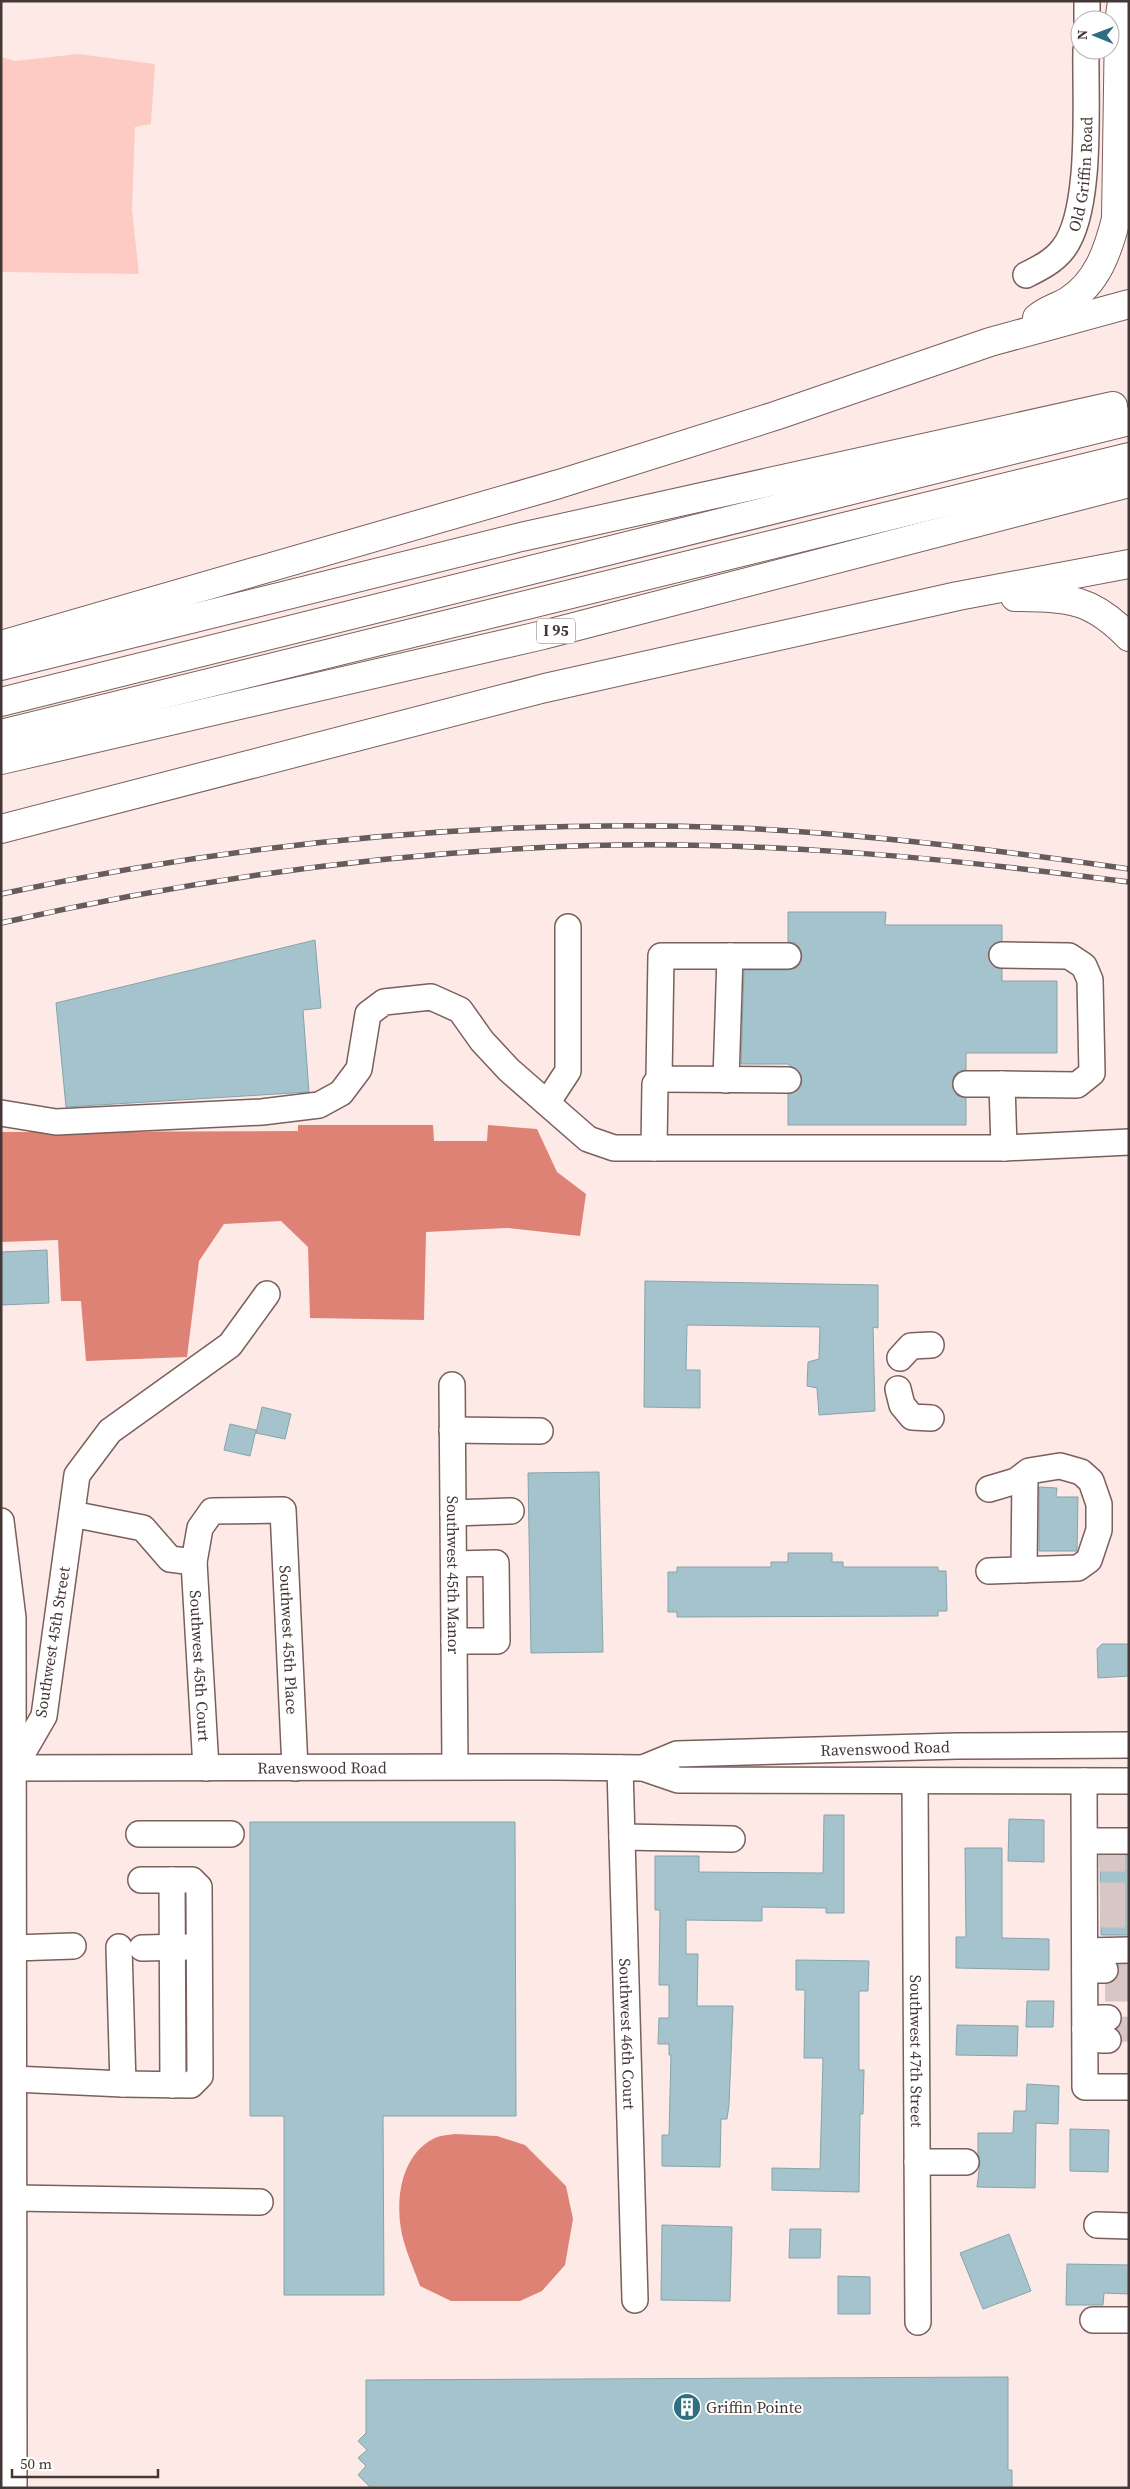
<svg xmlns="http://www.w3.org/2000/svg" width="1130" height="2489" font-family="'Source Serif 4',serif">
<rect width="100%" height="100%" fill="#fdeae7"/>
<path fill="#fdcbc3" d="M78 54 155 64 151 124 135 127 132 209 139 274 1 272V57L15 61Z"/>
<g fill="#de8276">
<path d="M298 1125H433L434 1141H487L488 1125 537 1129 557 1172 586 1194 580 1236 507 1228 426 1232 424 1320 310 1318 308 1247 281 1221 224 1224 199 1261 187 1357 86 1361 81 1301H61L58 1240 1 1242V1132L298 1131Z"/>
<path d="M455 2134 497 2136 525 2145 566 2186 573 2219 565 2265 542 2291 520 2301H451L420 2286C415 2271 408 2257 404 2242 394 2209 398 2157 433 2139 439 2135 449 2135 455 2134Z"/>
</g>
<g fill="#a5c3cc" stroke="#86a3ac">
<path d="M788 912H886L885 925H1002V941L990 947 988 955 994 967 1002 969V981H1057V1053H966V1070L959 1071 954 1076 952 1084 958 1096 966 1098V1125H788V1094L795 1092 801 1087 802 1080 800 1073 788 1064H741L744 970H788L796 968 801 963 802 956 800 948 795 943 788 942Z"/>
<path d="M315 940 321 1008 303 1010 309 1092 66 1107 56 1003Z"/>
<path d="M47 1250 49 1303 1 1305V1252Z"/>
<path d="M645 1281 878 1285V1328L873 1327 875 1411 819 1415 817 1388 807 1386 808 1362 819 1359 820 1327 687 1325 686 1370H700V1408L644 1407Z"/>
<path d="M262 1407 291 1414 285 1439 256 1433Z"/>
<path d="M230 1424 256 1430 250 1456 224 1450Z"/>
<path d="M599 1472 603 1652 531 1653 528 1473Z"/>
<path d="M1039 1487 1057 1488 1056 1497H1078L1077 1551H1039Z"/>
<path d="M788 1553H832V1562H843V1567H938V1571H946L947 1611H938V1616L677 1617V1612H668V1572H677V1567H771V1562H788Z"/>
<path d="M1102 1644H1129V1676L1098 1678 1097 1649Z"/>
<path d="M824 1815H844V1913H826V1908L762 1907V1921L686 1920V1954H698L697 2006H733L729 2105 727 2119H721L720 2167 662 2166V2135H669L671 2055H669V2044H658L659 2018H669V1985H659L660 1910H655V1856H699V1872L823 1873Z"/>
<path d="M1009 1819 1044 1820V1862L1008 1861Z"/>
<path d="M250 1822H515L516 2116H383L384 2295H284V2116H250Z"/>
<path d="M965 1848H1002V1938L1049 1939V1970L956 1968V1937H966Z"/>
<path d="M1100 1855H1129V1935H1101Z"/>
<path d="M796 1960 869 1961 868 1991H859V2070H864L863 2114H860L859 2192 772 2190V2168L820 2169 823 2058H804L805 1990H796Z"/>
<path d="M1027 2001H1054L1053 2027H1026Z"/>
<path d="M957 2025 1018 2026 1017 2056 956 2055Z"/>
<path d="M1027 2084 1059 2086 1058 2124 1036 2123 1035 2188 977 2187 980 2162 978 2154V2133H1013L1014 2111H1026Z"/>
<path d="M1070 2129 1109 2130 1108 2172 1070 2171Z"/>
<path d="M662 2225 732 2227 730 2301 661 2300Z"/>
<path d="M790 2229H821L820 2258H789Z"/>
<path d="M1009 2234 1031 2291 983 2309 960 2253Z"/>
<path d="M1067 2264 1129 2265V2294L1104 2293 1103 2305H1066Z"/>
<path d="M838 2276 870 2277V2314H838Z"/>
<path d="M1008 2377V2470H1012V2488H371L358 2475 366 2466 358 2458 367 2450 358 2441 366 2433V2380Z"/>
</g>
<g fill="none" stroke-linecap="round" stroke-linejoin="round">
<g stroke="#d8c6c4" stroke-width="25" stroke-dasharray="25 12" stroke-linecap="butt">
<path d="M1100 1859H1129"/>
<path d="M1100 1895H1129"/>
<path d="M1100 1915H1129"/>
<path d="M1105 1970 1129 1969"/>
<path d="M1105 1989H1129"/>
<path d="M1108 2030 1129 2029"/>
</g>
<defs>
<g id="minor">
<path d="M1087 20V1"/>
<path id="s1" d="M1026 275C1040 268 1054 261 1063 249 1093 211 1085 99 1086 50"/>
<path d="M1002 955 1069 956 1084 966 1090 980 1092 1073 1077 1085 1002 1084 1004 1148"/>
<path d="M726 1080 730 956"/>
<path d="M788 1080 659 1079 661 956H788"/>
<path d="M966 1084H1002"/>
<path d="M547 1103 568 1071V927"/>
<path d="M1 1113 56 1122 262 1112 319 1105 341 1093 359 1069 368 1014 384 1002 431 997 460 1010 482 1041 509 1070 588 1139 614 1148H1004L1129 1142"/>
<path d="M654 1148 655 1084 659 1079"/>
<path d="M900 1358 911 1346 931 1345"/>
<path id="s2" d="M452 1385 455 1766"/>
<path d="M898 1389 902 1405 912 1417 931 1418"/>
<path d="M452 1430 540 1431"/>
<path d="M453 1513 511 1511"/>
<path id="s3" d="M72 1514 143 1528 170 1559 194 1562 200 1528 212 1511 283 1510 295 1768"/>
<path d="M1 1521 13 1618 14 2488"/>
<path id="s4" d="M194 1562 206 1768"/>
<path d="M454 1564 496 1563 497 1641H454"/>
<path d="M1024 1570 1025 1475"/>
<path d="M989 1571 1078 1568 1089 1560 1099 1530V1504L1091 1481 1081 1472 1060 1466 1029 1471 1016 1481 989 1489"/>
<path d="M15 1766 44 1716 77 1475 110 1431 230 1345 267 1294"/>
<path id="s5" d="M1 1768 554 1767 643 1768 678 1780 1129 1781"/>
<path id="s6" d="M620 1768 635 2300"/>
<path id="s7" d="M643 1768 677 1754 957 1746 1129 1745"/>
<path id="s8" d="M915 1781 918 2322"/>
<path d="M1084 1781 1085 2087H1129"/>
<path d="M139 1834H231"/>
<path d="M622 1837 732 1839"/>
<path d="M1085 1841H1129"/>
<path d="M172 1880 173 2085"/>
<path d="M14 1948 73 1946"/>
<path d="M142 1948 190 1947"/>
<path d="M1085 1951 1129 1950"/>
<path d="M1085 1970H1105"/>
<path d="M1085 2029 1100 2018H1108"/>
<path d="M1085 2029 1101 2040H1108"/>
<path d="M14 2079 123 2084 119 1947"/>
<path d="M123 2084 191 2085 200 2076 199 1887 192 1880H141"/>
<path d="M917 2162H966"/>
<path d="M14 2198 260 2202"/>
<path d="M1097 2225 1129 2226"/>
<path d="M1093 2320H1129"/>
</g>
<g id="highway">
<path d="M1037 318C1046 310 1058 307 1068 301 1097 283 1108 251 1116 219L1119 23 1122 1"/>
<path d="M1015 597C1068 598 1090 597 1129 637"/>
<path d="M1 645 559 484 775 416 990 342 1129 304"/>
<path d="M1 666 521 537 1113 406"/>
<path d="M1 702 1129 421"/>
<path d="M1 734 1129 457"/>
<path d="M1 760 543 635 1129 483"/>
<path d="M1 829 545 688 958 596 1129 564"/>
</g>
</defs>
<use href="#minor" stroke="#7a5f5b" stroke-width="28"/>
<use href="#highway" stroke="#7a5f5b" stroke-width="30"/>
<use href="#minor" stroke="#fff" stroke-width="25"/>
<use href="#highway" stroke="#fff" stroke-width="28"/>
<defs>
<g id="rail">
<path d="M1 894C243 842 491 818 738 828 869 834 999 850 1129 869"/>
<path d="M1 923C176 883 353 857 532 848 731 837 931 856 1129 882"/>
</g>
</defs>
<use href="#rail" stroke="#685b59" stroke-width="5.5"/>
<use href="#rail" stroke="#fff" stroke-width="4" stroke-dasharray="11" stroke-linecap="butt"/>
</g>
<defs>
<symbol id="building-disc" viewBox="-11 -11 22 22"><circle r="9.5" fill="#2e7082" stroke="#fff"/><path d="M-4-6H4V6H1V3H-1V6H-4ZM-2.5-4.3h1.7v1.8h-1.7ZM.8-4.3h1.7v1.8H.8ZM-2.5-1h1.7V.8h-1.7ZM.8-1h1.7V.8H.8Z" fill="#fff"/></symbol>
</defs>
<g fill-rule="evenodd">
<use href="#building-disc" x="671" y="2391" width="32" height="32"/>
</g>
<g text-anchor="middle" stroke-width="4" stroke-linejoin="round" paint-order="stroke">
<rect fill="#fff" stroke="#7c7472" stroke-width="1" x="537" y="618.5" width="38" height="25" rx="4"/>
<g font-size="15" font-weight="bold" fill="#443836">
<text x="556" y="636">I 95</text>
</g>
<g font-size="16" fill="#443836" stroke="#fff">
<text dy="6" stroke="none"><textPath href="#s1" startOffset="124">Old Griffin Road</textPath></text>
<text dy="6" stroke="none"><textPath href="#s2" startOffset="190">Southwest 45th Manor</textPath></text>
<text dy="6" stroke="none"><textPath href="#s3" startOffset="394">Southwest 45th Place</textPath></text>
<text transform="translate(52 1642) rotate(-81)" y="6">Southwest 45th Street</text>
<text dy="6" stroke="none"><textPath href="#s4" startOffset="104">Southwest 45th Court</textPath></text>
<text dy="6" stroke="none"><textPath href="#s7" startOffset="245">Ravenswood Road</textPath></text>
<text dy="6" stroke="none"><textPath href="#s5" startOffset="321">Ravenswood Road</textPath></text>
<text dy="6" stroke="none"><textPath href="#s6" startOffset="266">Southwest 46th Court</textPath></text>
<text dy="6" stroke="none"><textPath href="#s8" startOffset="270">Southwest 47th Street</textPath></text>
</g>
<g font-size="16" fill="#443836" stroke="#fff" text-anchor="start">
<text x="706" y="2413">Griffin Pointe</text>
</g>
</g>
<rect width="1130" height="2489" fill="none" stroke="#443836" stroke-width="5"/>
<g transform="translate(1095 35) rotate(271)"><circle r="24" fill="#ffffff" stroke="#b4afaf"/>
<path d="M0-4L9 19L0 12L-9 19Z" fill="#2e7082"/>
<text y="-8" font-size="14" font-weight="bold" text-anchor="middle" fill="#443836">N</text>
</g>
<path d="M12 2469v8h146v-8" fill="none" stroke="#443836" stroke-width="2.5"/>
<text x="20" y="2469" font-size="15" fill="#443836" stroke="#ffffff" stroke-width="4" paint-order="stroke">50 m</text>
</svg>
